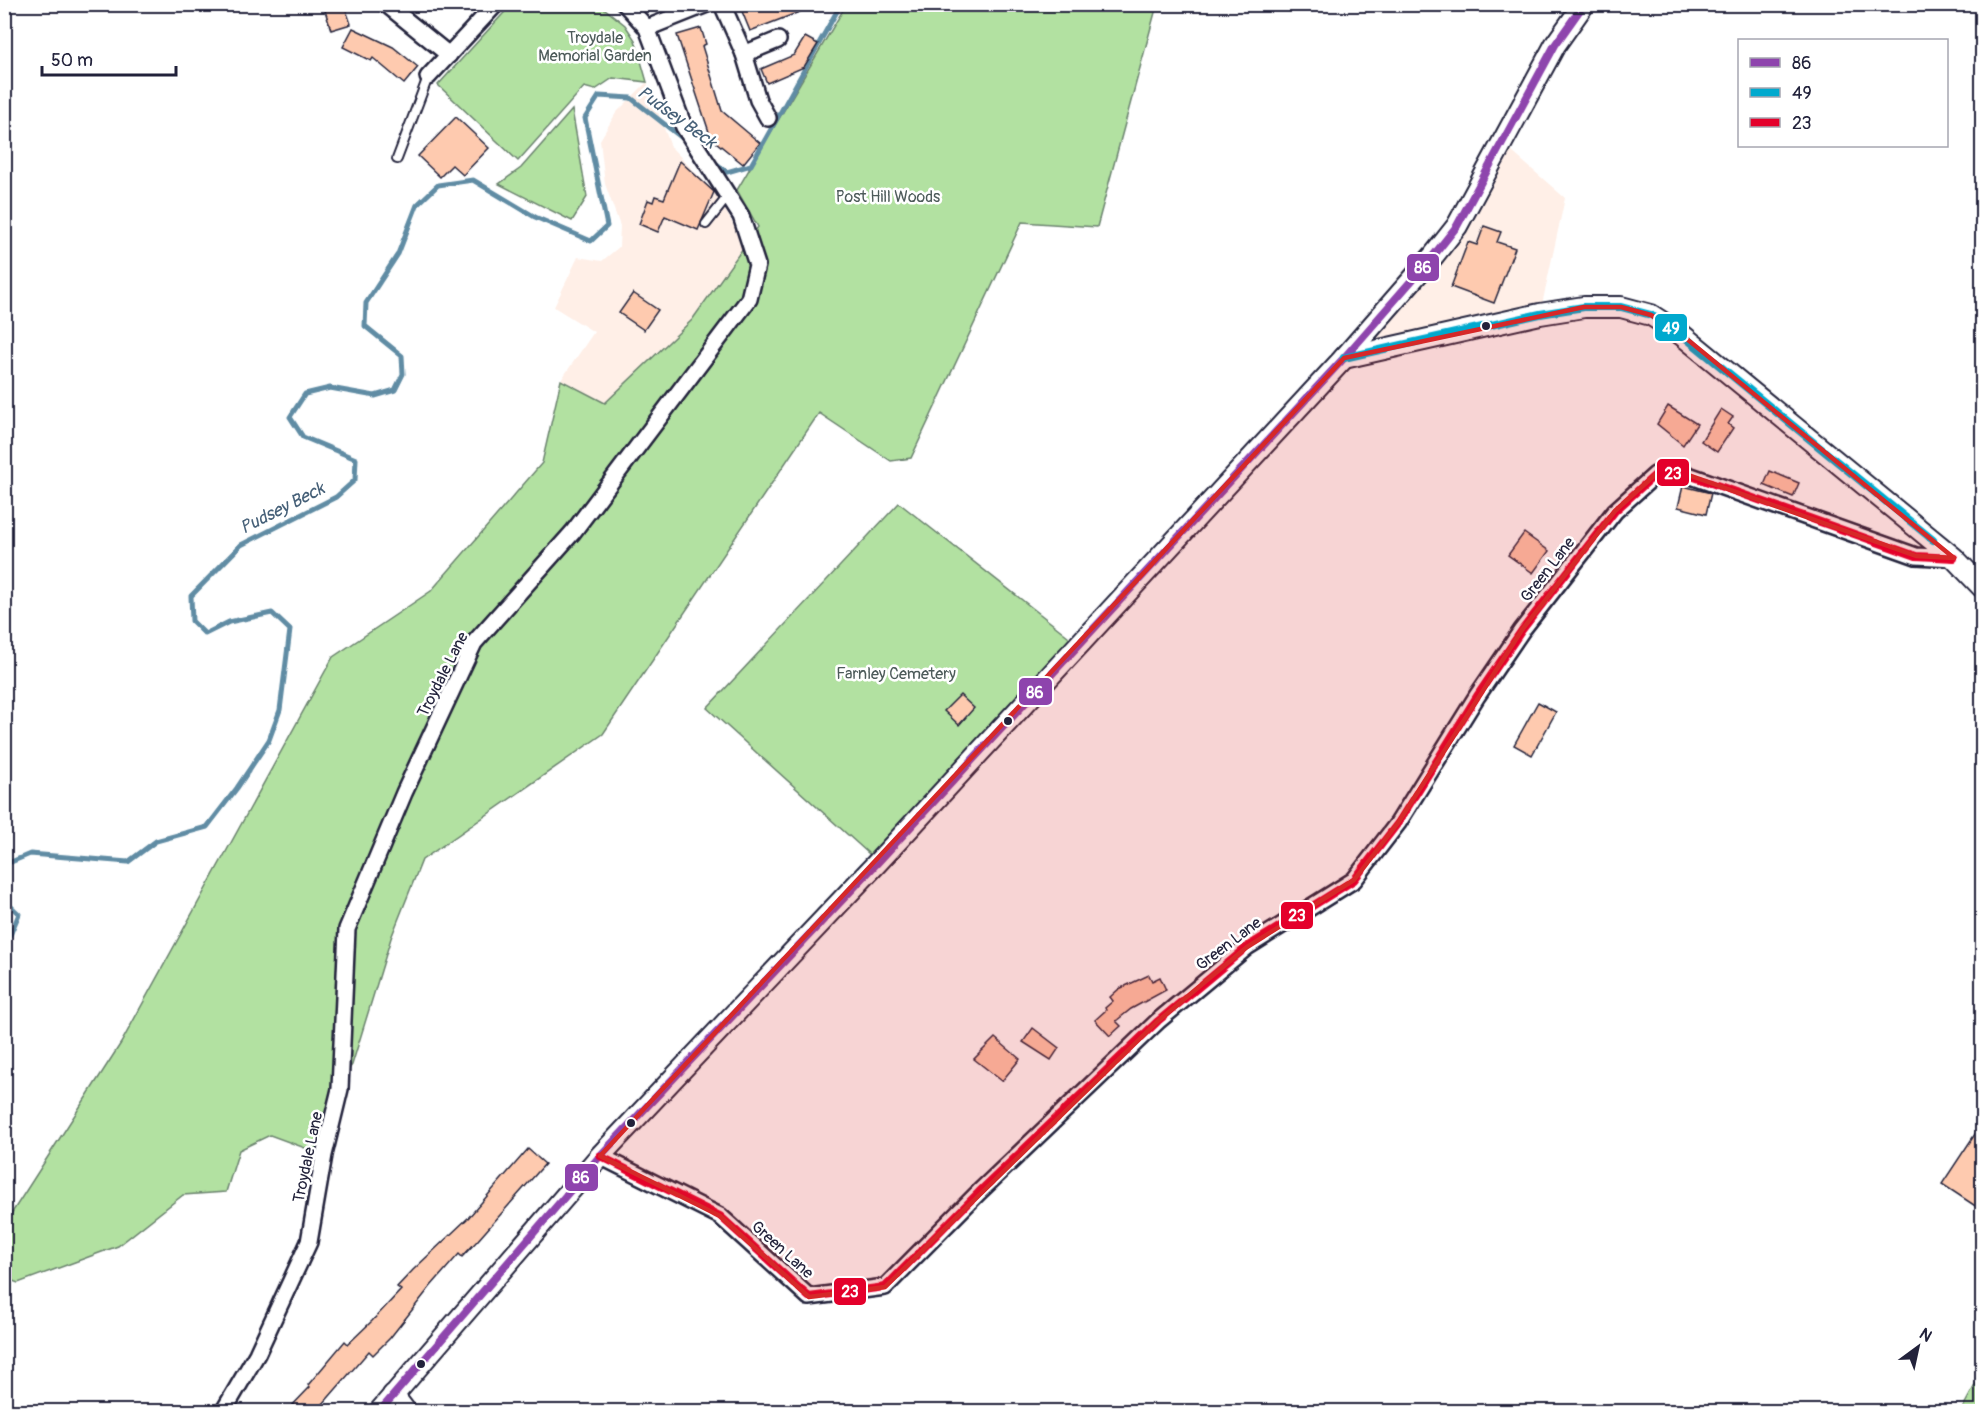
<svg xmlns="http://www.w3.org/2000/svg" width="1987" height="1416" font-family="Pangolin,sans-serif">
<rect width="100%" height="100%" fill="#fff"/>
<filter id="ink" filterUnits="userSpaceOnUse"><feTurbulence type="fractalNoise" baseFrequency=".0167" numOctaves="2"/><feDisplacementMap in="SourceGraphic" scale="12" xChannelSelector="R" yChannelSelector="G"/><feConvolveMatrix kernelMatrix="1 2 1 2 8 2 1 2 1" color-interpolation-filters="sRGB"/></filter>
<g filter="url(#ink)">
<g fill="#ffefe7">
<path d="M647 82 671 147 717 195 745 246 692 320 605 403 561 380 594 332 554 307 578 257 602 261 619 247 620 226 605 184 600 140 616 113Z"/>
<path d="M1503 144 1565 198 1540 314 1344 358 1434 255Z"/>
</g>
<g fill="#b2e1a1" stroke="#6a826e" stroke-width="1.5">
<path d="M512 4 600 5 625 25 635 40 647 82 613 78 595 90 584 87 518 161 438 85Z"/>
<path d="M846 5H1157L1097 227 1022 222 911 458 891 461 819 413 603 734 422 860 391 938 352 1065 340 1082 324 1155 270 1135 239 1150 226 1192 183 1195 118 1246 18 1283 5 1278 4 1225 121 1043 333 657 431 591 542 463 561 380 605 403 692 320 758 227 737 190Z"/>
<path d="M572 110 587 197 572 221 499 184 521 168Z"/>
<path d="M899 503 1078 644 878 862 707 708Z"/>
<path d="M1982 1371V1411H1961L1980 1376Z"/>
</g>
<g fill="none" stroke-linecap="round" stroke-linejoin="round">
<g stroke="#608ca4" stroke-width="5">
<path d="M713 161 727 172 751 165 841 4"/>
<path d="M4 865 30 854 128 862 156 841 207 827 237 788 269 740 280 710 290 630 272 613 229 622 205 634 192 621 191 596 241 545 336 497 355 480 356 459 303 437 290 417 305 394 330 388 375 396 395 390 403 374 402 356 365 326 366 303 398 254 417 205 438 185 473 180 535 217 591 241 607 226 585 118 599 96 631 98 686 141"/>
<path d="M4 900 19 914 10 935 4 936"/>
</g>
</g>
<g fill="#fecaaf" stroke="#22223b" stroke-width="1.5">
<path d="M323 4H344L351 24 331 30Z"/>
<path d="M739 4H820L750 31Z"/>
<path d="M353 28 393 47 418 67 404 84 373 58 371 61 343 47Z"/>
<path d="M701 28 706 44 702 46 722 111 760 143 743 164 711 138 677 35Z"/>
<path d="M805 37 818 44 804 67 767 83 761 69 794 55Z"/>
<path d="M456 117 489 148 463 175 452 165 440 177 418 156Z"/>
<path d="M680 161 714 192 698 230 665 216 658 232 639 224 648 200 653 202 655 196 664 199Z"/>
<path d="M1484 226 1501 232 1497 242 1515 248 1494 303 1451 287 1468 242 1477 245Z"/>
<path d="M633 293 658 310 644 330 619 313Z"/>
<path d="M1668 406 1697 424 1683 445 1657 424Z"/>
<path d="M1721 409 1733 417 1728 424 1733 428 1717 452 1701 441Z"/>
<path d="M1770 471 1799 483 1793 497 1764 485Z"/>
<path d="M1683 486 1711 493 1706 514 1678 507Z"/>
<path d="M1524 533 1549 551 1533 573 1508 555Z"/>
<path d="M960 695 974 708 959 725 944 711Z"/>
<path d="M1538 702 1556 712 1532 755 1514 745Z"/>
<path d="M1149 975 1152 981 1160 977 1166 990 1131 1009 1116 1021 1121 1026 1110 1036 1095 1020 1106 1010 1105 1008 1113 1001 1110 997 1119 989Z"/>
<path d="M1033 1028 1059 1048 1051 1060 1023 1042Z"/>
<path d="M995 1038 1020 1059 1002 1081 974 1059Z"/>
<path d="M1983 1122V1211L1942 1184Z"/>
<path d="M528 1149 545 1164 478 1240 462 1257 459 1254 431 1286 390 1338 373 1355 369 1351 316 1412H286L310 1387 308 1385 345 1341 348 1344 372 1321 401 1290 397 1287 413 1270 468 1218Z"/>
</g>
<g fill="none" stroke-linecap="round" stroke-linejoin="round">
<defs>
<g id="service">
<path d="M397 159 428 77"/>
<path d="M706 224 729 195"/>
</g>
<g id="minor">
<path d="M386 4 449 55"/>
<path d="M722 4 744 54 758 100 768 118"/>
<path d="M647 28 707 4"/>
<path d="M744 54 778 40"/>
<path d="M428 77 496 4"/>
<path d="M600 1156 720 1216 809 1297 885 1287 979 1192 1158 1021 1247 947 1354 880 1398 823 1477 696 1522 630 1615 511 1655 475 1680 472 1916 556 1954 558"/>
<path d="M223 1412 257 1354 309 1242 324 1155 340 1089 347 929 404 793 474 643 573 532 749 299 757 265 741 216 684 127 647 28 625 4"/>
</g>
<g id="tertiary">
<path d="M1344 358 1540 314 1584 307H1621L1651 315 1682 335 1954 558 1982 587"/>
<path d="M393 1395 406 1412"/>
<path d="M379 1412 600 1156 878 862 1344 358 1434 255 1457 226 1555 45 1584 4"/>
</g>
</defs>
<use href="#service" stroke="#22223b" stroke-width="12"/>
<use href="#minor" stroke="#22223b" stroke-width="20"/>
<use href="#tertiary" stroke="#22223b" stroke-width="24"/>
<use href="#service" stroke="#fff" stroke-width="8"/>
<use href="#minor" stroke="#fff" stroke-width="15"/>
<use href="#tertiary" stroke="#fff" stroke-width="20"/>
<defs>
<path id="bus-1" d="M379 1412 600 1156 878 862 1344 358 1434 255 1457 226 1555 45 1584 4"/>
<path id="bus-2" d="M1344 358 1540 314 1584 307H1621L1651 315 1682 335 1933 540"/>
<path id="bus-3" d="M600 1156 720 1216 809 1297 885 1287 979 1192 1158 1021 1247 947 1354 880 1398 823 1477 696 1522 630 1615 511 1655 475 1680 472 1916 556 1954 558"/>
</defs>
<use href="#bus-1" stroke="#fff" stroke-width="12"/>
<use href="#bus-2" stroke="#fff" stroke-width="12"/>
<use href="#bus-3" stroke="#fff" stroke-width="12"/>
<use href="#bus-1" stroke="#8e44ad" stroke-width="8"/>
<use href="#bus-2" stroke="#00a9ce" stroke-width="8"/>
<use href="#bus-3" stroke="#e4002b" stroke-width="8"/>
</g>
</g>
<path fill="#d62828" fill-opacity="0.2" stroke="#d62828" stroke-width="4.5" stroke-linejoin="round" d="M1584 307H1621L1651 315 1682 335 1954 558 1916 556 1680 472 1655 475 1615 511 1522 630 1398 823 1354 880 1247 947 1158 1021 885 1287 809 1297 720 1216 600 1156 1344 358Z"/>
<g fill="#22223b" stroke="#fff" stroke-width="2">
<circle cx="1486" cy="326" r="5"/>
<circle cx="1008" cy="721" r="5"/>
<circle cx="631" cy="1123" r="5"/>
<circle cx="421" cy="1364" r="5"/>
</g>
<g text-anchor="middle" stroke-width="5" stroke-linejoin="round" paint-order="stroke">
<g font-size="16" fill="#4d5b5a" stroke="#fff">
<text x="595" y="43">Troydale<tspan x="595" dy="18">Memorial Garden</tspan></text>
<text x="888" y="202">Post Hill Woods</text>
<text x="896" y="679">Farnley Cemetery</text>
</g>
<g font-size="16" fill="#22223b" stroke="#fff">
<text transform="translate(1547 569) rotate(-52)" y="6">Green Lane</text>
<text transform="translate(442 674) rotate(-63)" y="6">Troydale Lane</text>
<text transform="translate(1228 943) rotate(-37)" y="6">Green Lane</text>
<text transform="translate(307 1157) rotate(-78)" y="6">Troydale Lane</text>
<text transform="translate(783 1249) rotate(42)" y="6">Green Lane</text>
</g>
<g font-size="18" font-style="italic" fill="#466078" stroke="#fff">
<text transform="translate(677 117) rotate(36)" y="6">Pudsey Beck</text>
<text transform="translate(282 508) rotate(-27)" y="6">Pudsey Beck</text>
</g>
</g>
<g stroke="#fff" stroke-width="2">
<rect x="1406" y="253" width="34" height="29" rx="6" fill="#8e44ad"/>
<rect x="1654" y="313" width="34" height="29" rx="6" fill="#00a9ce"/>
<rect x="1656" y="458" width="34" height="29" rx="6" fill="#e4002b"/>
<rect x="1018" y="677" width="35" height="29" rx="6" fill="#8e44ad"/>
<rect x="1280" y="901" width="34" height="29" rx="6" fill="#e4002b"/>
<rect x="564" y="1163" width="35" height="29" rx="6" fill="#8e44ad"/>
<rect x="833" y="1277" width="34" height="29" rx="6" fill="#e4002b"/>
</g>
<g font-size="16" text-anchor="middle" font-weight="bold" fill="#fff">
<text x="1423" y="273">86</text>
<text x="1671" y="334">49</text>
<text x="1673" y="479">23</text>
<text x="1035" y="698">86</text>
<text x="1297" y="921">23</text>
<text x="581" y="1183">86</text>
<text x="850" y="1297">23</text>
</g>
<rect width="1987" height="1416" fill="none" stroke="#fff" stroke-width="24"/>
<rect x="12" y="12" width="1963" height="1392" fill="none" stroke="#22223b" stroke-width="2" filter="url(#ink)"/>
<rect x="1738" y="39" width="210" height="108" fill="#ffffff" stroke="#a7a7b1" stroke-width="1.5"/>
<rect x="1750" y="58" width="30" height="9" fill="#8e44ad" stroke="#a7a7b1" stroke-width="1.5"/>
<text x="1792" y="69" font-size="18" fill="#22223b">86</text>
<rect x="1750" y="88" width="30" height="9" fill="#00a9ce" stroke="#a7a7b1" stroke-width="1.5"/>
<text x="1792" y="99" font-size="18" fill="#22223b">49</text>
<rect x="1750" y="118" width="30" height="9" fill="#e4002b" stroke="#a7a7b1" stroke-width="1.5"/>
<text x="1792" y="129" font-size="18" fill="#22223b">23</text>
<g transform="translate(1918 1347) rotate(33)" stroke="#ffffff" stroke-width="4.5" paint-order="stroke">
<path d="M0-4.5L10 22L0 15L-10 22Z" fill="#22223b"/>
<text y="-9" font-size="16" font-weight="bold" text-anchor="middle" fill="#22223b">N</text>
</g>
<path d="M42 66v9h134v-9" fill="none" stroke="#22223b" stroke-width="3"/>
<text x="51" y="66" font-size="18" fill="#22223b" stroke="#ffffff" stroke-width="4.5" paint-order="stroke">50 m</text>
</svg>
